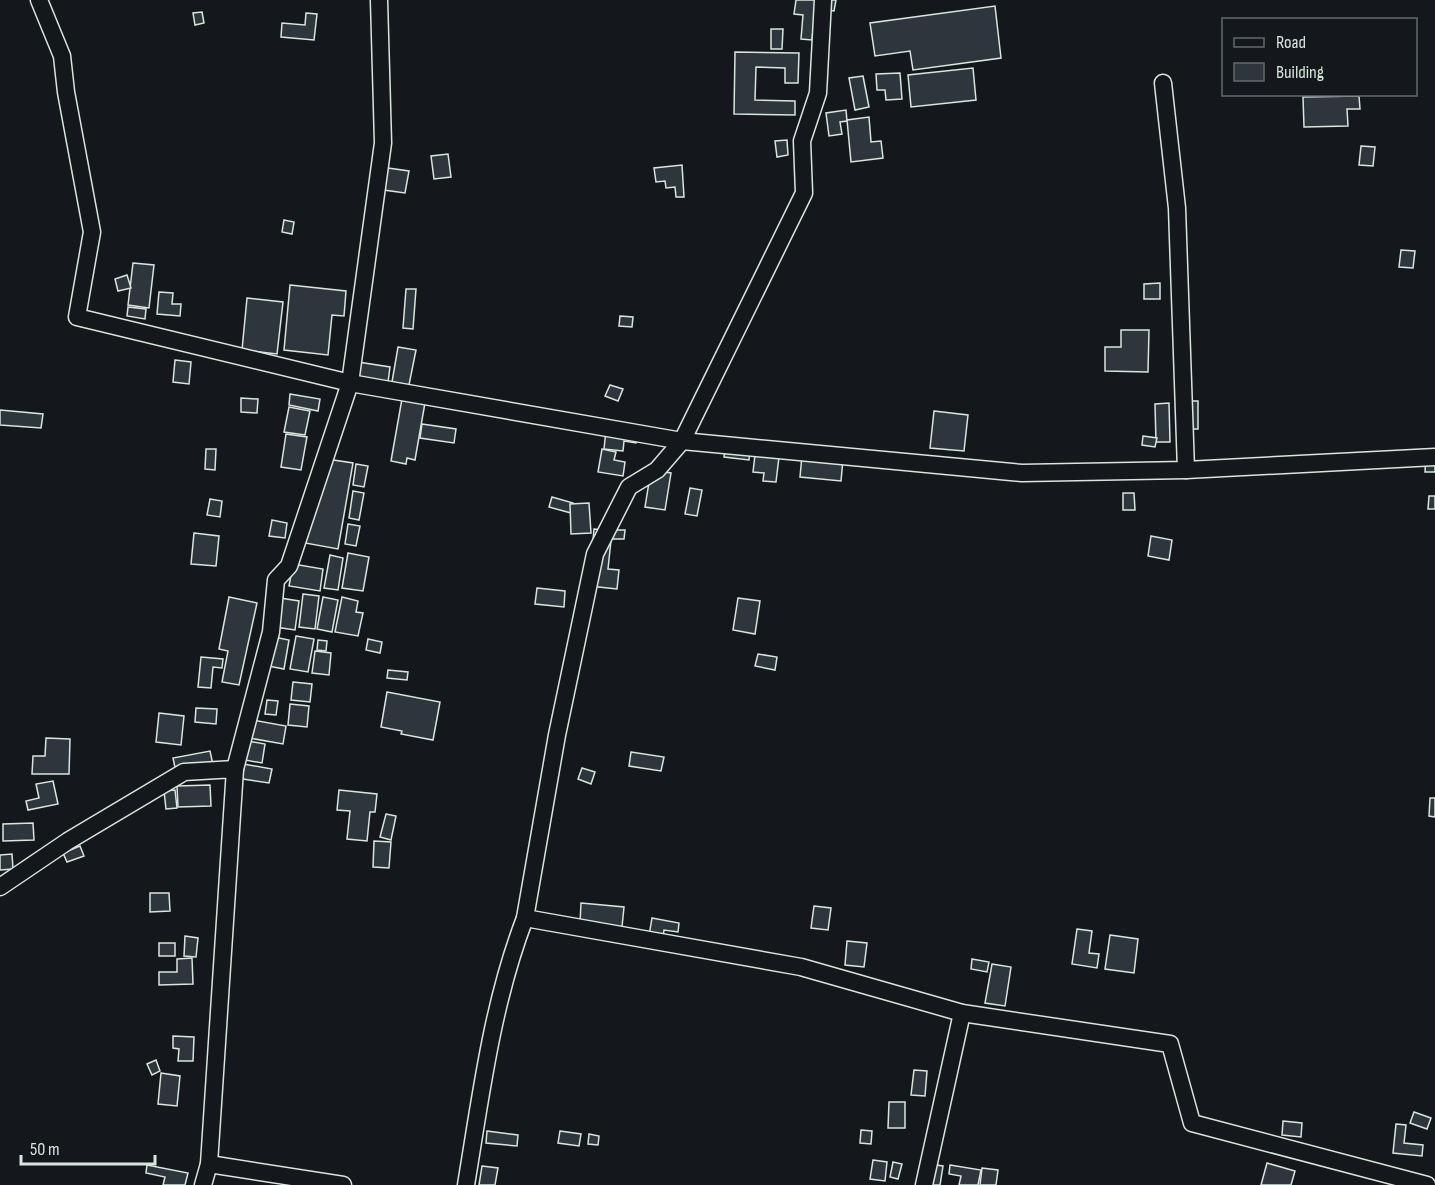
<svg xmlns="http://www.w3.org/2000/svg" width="1435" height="1185" font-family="'Sofia Sans Condensed',sans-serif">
<rect width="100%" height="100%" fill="#14181c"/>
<g fill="#2c363c" stroke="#d8e6dc" stroke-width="1.5">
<path d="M796 0H816L812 40 801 39 803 15 794 14Z"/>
<path d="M819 0H836L834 11 818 9Z"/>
<path d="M995 6 1001 58 913 70 910 51 875 56 870 23Z"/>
<path d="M202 12 204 23 195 25 193 13Z"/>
<path d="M306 13 317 14 314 40 281 37 282 23 305 25Z"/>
<path d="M771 29H783L782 49H771Z"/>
<path d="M735 52 799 53 798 83H785V68L756 67 755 100 795 101V115L734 114Z"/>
<path d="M973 68 976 100 911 107 908 75Z"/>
<path d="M900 73 902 99 886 100 885 90H877L876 74Z"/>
<path d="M863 76 869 107 855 110 849 78Z"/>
<path d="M1304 94H1328L1305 99Z"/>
<path d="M1359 96 1360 109H1347L1348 126 1304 127 1303 97Z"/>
<path d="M846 110 847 121 840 122 842 134 829 136 826 113Z"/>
<path d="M869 117 871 142 881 141 883 158 851 162 847 120Z"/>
<path d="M787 140 788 155 777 157 775 141Z"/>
<path d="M1361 146 1375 147 1373 166 1359 165Z"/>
<path d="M448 154 451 177 434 179 431 156Z"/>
<path d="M682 165 684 197H676L675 187 666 188 665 181 656 182 654 168Z"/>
<path d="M388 168 409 171 405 193 384 190Z"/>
<path d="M284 220 294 222 292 234 282 232Z"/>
<path d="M1401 250 1415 251 1413 268 1399 267Z"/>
<path d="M133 263 154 265 149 308 128 305Z"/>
<path d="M127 275 131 288 118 291 115 279Z"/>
<path d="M1160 283V299H1144V284Z"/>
<path d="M290 285 346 291 344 316 332 315 328 355 284 350Z"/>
<path d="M406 289H416L413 329 403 328Z"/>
<path d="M159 292 173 293 172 304H181L180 316 157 314Z"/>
<path d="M247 298 283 302 277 354 242 350Z"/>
<path d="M128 307 146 309 145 319 127 316Z"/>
<path d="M620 316 633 317 632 327 619 326Z"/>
<path d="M1121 330H1149L1148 372 1105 371V347H1121Z"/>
<path d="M398 347 416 350 409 385 392 382Z"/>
<path d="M175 360 191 362 189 384 173 382Z"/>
<path d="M358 362 390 367 388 382 356 376Z"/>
<path d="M610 385 623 389 618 401 605 396Z"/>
<path d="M403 393 426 397 415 460 407 458 406 464 391 461Z"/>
<path d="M290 394 320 399 318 411 289 405Z"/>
<path d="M241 398 258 399 257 413 241 412Z"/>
<rect x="1183" y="401" width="15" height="28"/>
<path d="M1169 403 1170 442H1156L1155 404Z"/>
<path d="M289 407 310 411 305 435 284 432Z"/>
<path d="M0 410 43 414 41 428 0 425Z"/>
<path d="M934 411 968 415 964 451 930 448Z"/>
<path d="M422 424 456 429 454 443 420 438Z"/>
<path d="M606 430 637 433 636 443 624 441 623 451 604 449Z"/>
<path d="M286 434 307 437 301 470 281 467Z"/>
<path d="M1143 436 1157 438 1155 447 1142 445Z"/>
<path d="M725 446 750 448 749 460 724 457Z"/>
<path d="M206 449H216L215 470 205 469Z"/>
<path d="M602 449 616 452 614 460 625 462 623 476 598 472Z"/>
<path d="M1426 454 1435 455V472H1425Z"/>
<path d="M755 455 779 457 776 482 763 481 764 473 753 472Z"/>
<path d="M802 455 843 459 841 481 800 477Z"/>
<path d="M320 458 353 463 338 549 305 543Z"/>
<path d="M356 464 368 466 364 487 353 485Z"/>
<path d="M651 470 671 473 665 510 645 507Z"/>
<path d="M690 488 702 490 697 516 685 514Z"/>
<path d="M353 491 364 493 359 520 349 518Z"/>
<path d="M1123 493H1134L1135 510H1123Z"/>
<path d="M1429 496H1435V509H1428Z"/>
<path d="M552 497 573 503 571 513 549 507Z"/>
<path d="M210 499 222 501 220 517 207 515Z"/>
<path d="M589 503 591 533 571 534 570 504Z"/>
<path d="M272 520 287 523 285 538 269 536Z"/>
<path d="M348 524 360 526 356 546 345 544Z"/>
<path d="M594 529 612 531 608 569 619 570 617 589 589 586Z"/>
<path d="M613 530H625L624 539H612Z"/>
<path d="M194 533 219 536 216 566 191 564Z"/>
<path d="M1151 536 1172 540 1169 560 1148 556Z"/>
<path d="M348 553 369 557 363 591 342 588Z"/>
<path d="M330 555 343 558 338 590 324 588Z"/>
<path d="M293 564 323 569 320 591 289 586Z"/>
<path d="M537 588 565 591 564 607 535 604Z"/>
<path d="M303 594 319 596 315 629 299 627Z"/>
<path d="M229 597 257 603 239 685 222 682 228 651 219 649Z"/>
<path d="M323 597 338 600 332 632 317 629Z"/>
<path d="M342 597 358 601 356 612 363 613 358 636 335 632Z"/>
<path d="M280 598 299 601 295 630 275 627Z"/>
<path d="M738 598 760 601 755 634 733 630Z"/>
<path d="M269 636 289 640 284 669 263 665Z"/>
<path d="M296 636 314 639 308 672 290 669Z"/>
<path d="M368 639 382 642 380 653 366 650Z"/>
<path d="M318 640 327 641 326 651 317 650Z"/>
<path d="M315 651 331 653 329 675 312 673Z"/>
<path d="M758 654 777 657 775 670 755 666Z"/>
<path d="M201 657 223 659 222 668 213 667 211 688 198 687Z"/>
<path d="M388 670 408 672 407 680 387 678Z"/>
<path d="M293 682 312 684 310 702 291 700Z"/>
<path d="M387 692 440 702 433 740 401 734 402 731 381 727Z"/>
<path d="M267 700 278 701 276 715 265 714Z"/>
<path d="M290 704 309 706 307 727 288 725Z"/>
<path d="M196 708 217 709 216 724 195 722Z"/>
<path d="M159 713 184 716 181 745 156 742Z"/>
<path d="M253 720 286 726 283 744 249 738Z"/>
<path d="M46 738 70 739 69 774H32L33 756H45Z"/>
<path d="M248 741 265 744 262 763 245 760Z"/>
<path d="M210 751 213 765 176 772 173 758Z"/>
<path d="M631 752 664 757 661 771 629 766Z"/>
<path d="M232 762 272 769 269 783 230 777Z"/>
<path d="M582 768 595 772 591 784 578 779Z"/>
<path d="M53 781 58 804 28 810 26 801 39 798 36 784Z"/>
<path d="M210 785 211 806 178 807 177 786Z"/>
<path d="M175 790 177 808 166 809 164 791Z"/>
<path d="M339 790 377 794 375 812H370L367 841 347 839 350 811 337 810Z"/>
<path d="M1430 798H1435V817L1429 816Z"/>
<path d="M386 814 396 816 391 840 380 837Z"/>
<path d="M33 823 34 840 3 841V824Z"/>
<path d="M374 841 391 842 389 868 373 867Z"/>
<path d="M80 846 84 856 67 862 63 853Z"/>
<path d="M12 854 13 869 0 870V855Z"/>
<path d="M150 893H169L170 911 150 912Z"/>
<path d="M581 903 624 907 622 927 580 923Z"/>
<path d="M814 906 831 908 828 930 811 928Z"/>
<path d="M652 918 679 923 678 932 664 930 662 945 648 942Z"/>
<path d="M1077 929 1092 931 1089 953 1099 954 1097 968 1072 964Z"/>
<path d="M1110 935 1138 939 1134 973 1105 969Z"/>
<path d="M185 936 198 938 196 957 184 956Z"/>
<path d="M847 941 867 943 864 967 845 965Z"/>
<rect x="159" y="943" width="16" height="13"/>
<path d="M192 958 193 984 159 985V972H177V959Z"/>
<path d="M972 959 989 962 987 972 971 969Z"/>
<path d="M992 964 1011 967 1005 1006 985 1003Z"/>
<path d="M173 1036 194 1037 193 1061H178L179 1049 173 1048Z"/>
<path d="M156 1060 160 1071 152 1075 147 1064Z"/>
<path d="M914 1070 927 1071 925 1096 911 1095Z"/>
<path d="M161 1073 180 1076 177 1106 158 1104Z"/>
<path d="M889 1102H905V1128H888Z"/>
<path d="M1414 1112 1431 1118 1427 1129 1410 1123Z"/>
<path d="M1283 1121 1302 1123 1301 1137 1282 1135Z"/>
<path d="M1396 1124 1406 1125 1404 1143 1423 1145 1422 1156 1393 1153Z"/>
<path d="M861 1130 872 1131 871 1144 860 1143Z"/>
<path d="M487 1131 518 1135 517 1146 486 1143Z"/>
<path d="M560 1131 581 1134 579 1146 558 1143Z"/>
<path d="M589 1134 599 1136 598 1145 588 1144Z"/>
<path d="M873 1160 887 1162 885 1181 870 1179Z"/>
<path d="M893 1162 902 1164 898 1179 890 1177Z"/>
<path d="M1267 1163 1295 1171 1291 1185H1261Z"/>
<path d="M929 1164 943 1166 940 1185H925Z"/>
<path d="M147 1165 188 1173 185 1185H163L165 1177 146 1173Z"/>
<path d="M950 1165 981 1170 978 1185H959L961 1176 949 1174Z"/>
<path d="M482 1166 498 1168 495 1185H479Z"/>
<path d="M982 1168 998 1170 996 1185H980Z"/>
</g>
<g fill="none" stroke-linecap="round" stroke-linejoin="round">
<defs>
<g id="street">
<path d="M39 0 62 56 66 92 92 232 77 317 350 383 682 441 1022 473 1186 470 1435 457"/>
<path d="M1163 83 1177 208 1186 470"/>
<path d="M235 769 271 632 276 580 289 566 350 383 383 143 379 0"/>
<path d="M0 887 68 841 184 772 235 769 209 1164 343 1185"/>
<path d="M525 918 801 967 962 1013 1170 1044 1192 1123 1427 1185"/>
<path d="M203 1185 209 1164"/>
<path d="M466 1185C481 1095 492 1004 525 918L557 735 595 554 629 487 657 470 682 441 804 193 802 141 818 93 823 0"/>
<path d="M924 1185 962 1013"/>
</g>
</defs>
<use href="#street" stroke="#d8e6dc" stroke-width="19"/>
<use href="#street" stroke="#14181c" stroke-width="16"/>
</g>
<rect x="1222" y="18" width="195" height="78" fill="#14181c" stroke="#626a69" stroke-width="1.5"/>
<rect x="1234" y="38" width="30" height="9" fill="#14181c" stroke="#626a69" stroke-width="1.5"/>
<text x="1276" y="48" font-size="18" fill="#d8e6dc">Road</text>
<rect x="1234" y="63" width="30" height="18" fill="#2c363c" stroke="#626a69" stroke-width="1.5"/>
<text x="1276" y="78" font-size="18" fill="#d8e6dc">Building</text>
<path d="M21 1155v9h134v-9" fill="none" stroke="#d8e6dc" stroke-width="3"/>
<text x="30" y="1155" font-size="18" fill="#d8e6dc" stroke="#14181c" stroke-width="4.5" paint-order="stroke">50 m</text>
</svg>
